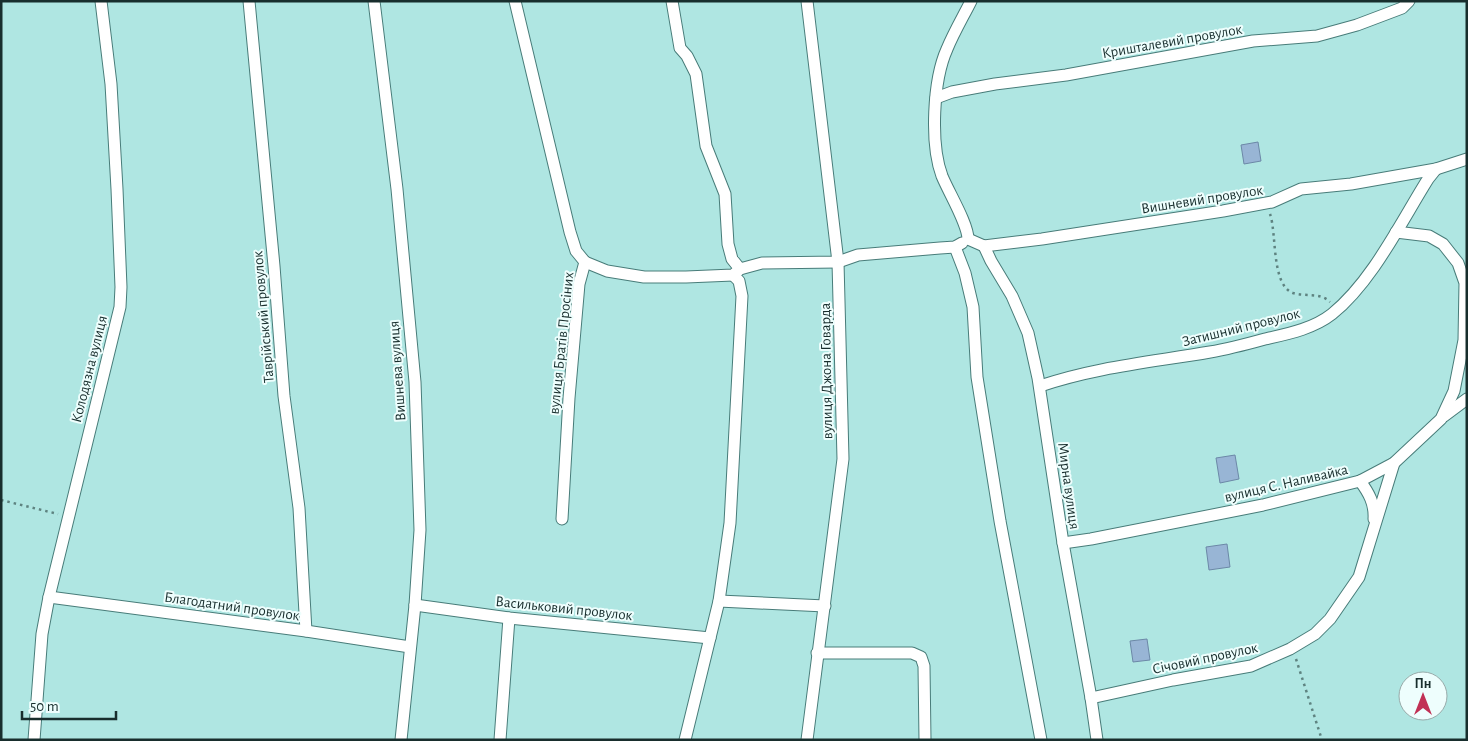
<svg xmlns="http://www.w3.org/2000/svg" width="1468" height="741" font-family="'Alegreya Sans',sans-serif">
<rect width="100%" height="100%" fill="#afe6e2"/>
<g fill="#98b5d5" stroke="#6c88a7">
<path d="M1258 142 1261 161 1244 164 1241 145Z"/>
<path d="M1235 455 1239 479 1220 483 1216 458Z"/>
<path d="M1227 544 1230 567 1209 570 1206 547Z"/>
<path d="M1147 639 1150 660 1133 662 1130 641Z"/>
</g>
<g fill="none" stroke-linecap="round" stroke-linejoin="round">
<defs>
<g id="street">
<path d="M249 1 274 266 284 396 299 508 306 631"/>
<path d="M374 1 397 189 415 382 420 530 415 605 401 740"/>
<path d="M515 1 570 232 576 251 585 262"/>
<path d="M672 1 680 48 687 56 696 74 706 146 725 194 728 244 732 259 740 269"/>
<path d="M936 98 952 92 995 84 1066 75 1253 41 1317 36 1357 25 1402 8 1409 1"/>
<path d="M968 239 984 246 1042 239 1223 211 1272 202 1301 189 1351 184 1436 169 1467 159"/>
<path d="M968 239C968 224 949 193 942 176 930 144 933 80 947 49 954 32 963 17 971 1"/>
<path d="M984 246 991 261 1012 296 1028 333 1038 378 1063 543 1091 698 1097 740"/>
<path d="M955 247 965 273 973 307 977 377 1000 521 1041 740"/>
<path d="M585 262 607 271 644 277H686L733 275 740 269 762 263 838 262 858 255 940 248 955 247 962 243"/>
<path d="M1040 386C1096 367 1152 362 1210 352 1228 349 1247 344 1265 339 1287 334 1313 329 1332 314 1372 282 1401 222 1428 179L1436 169"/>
<path d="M1444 416 1467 399"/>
<path d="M1360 481C1369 493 1375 504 1374 519"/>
<path d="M562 519 569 398 579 284 585 262"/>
<path d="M1063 543 1091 539 1263 505 1360 481 1394 463 1441 419 1454 391 1464 340 1465 283 1458 263 1443 244 1429 236 1396 232"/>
<path d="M49 597 306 631 410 647"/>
<path d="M719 601 825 606"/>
<path d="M415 605 509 618 710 638"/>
<path d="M817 653H912L921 657 924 666 925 740"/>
<path d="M1091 698 1173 680 1251 666 1290 649 1315 634 1330 619 1359 577 1394 463"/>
<path d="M34 740 42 634 49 597 120 307 121 287 117 189 111 84 101 1"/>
<path d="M500 740 509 618"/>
<path d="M685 740 719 601 730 523 742 296 739 281 733 275"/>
<path d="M807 740 843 459 838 262 807 1"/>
</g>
</defs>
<use href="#street" stroke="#487c79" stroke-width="13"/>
<g stroke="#5e8380" stroke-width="2.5" stroke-dasharray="2.5 4" stroke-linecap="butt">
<path d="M1270 214C1277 234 1271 285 1293 293 1306 297 1320 292 1330 302"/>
<path d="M1 500 58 514"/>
<path d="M1296 659 1322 740"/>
</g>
<use href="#street" stroke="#fff" stroke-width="11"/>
</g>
<g text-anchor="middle" stroke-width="4" stroke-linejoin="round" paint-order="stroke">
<g font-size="15" fill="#182e2d" stroke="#eefefd">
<text transform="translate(1172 41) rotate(-10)" y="5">Кришталевий провулок</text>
<text transform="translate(1202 199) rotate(-9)" y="5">Вишневий провулок</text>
<text transform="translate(263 317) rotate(-95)" y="5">Таврійський провулок</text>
<text transform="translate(1241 327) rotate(-14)" y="5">Затишний провулок</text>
<text transform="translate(561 343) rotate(-84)" y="5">вулиця Братів Просіних</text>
<text transform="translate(89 369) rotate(-76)" y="5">Колодязна вулиця</text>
<text transform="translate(397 371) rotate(-94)" y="5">Вишнева вулиця</text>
<text transform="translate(826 371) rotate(-91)" y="5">вулиця Джона Говарда</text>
<text transform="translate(1286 483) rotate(-13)" y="5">вулиця С. Наливайка</text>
<text transform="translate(1069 486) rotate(82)" y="5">Мирна вулиця</text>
<text transform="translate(232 606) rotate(8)" y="5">Благодатний провулок</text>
<text transform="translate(564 608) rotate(6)" y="5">Васильковий провулок</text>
<text transform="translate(1205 658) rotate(-12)" y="5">Січовий провулок</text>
</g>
</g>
<rect width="1468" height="741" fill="none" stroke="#182e2d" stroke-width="5"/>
<g transform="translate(1423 696)"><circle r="24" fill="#eefefd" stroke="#98abaa"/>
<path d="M0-4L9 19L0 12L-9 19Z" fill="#c13155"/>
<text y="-8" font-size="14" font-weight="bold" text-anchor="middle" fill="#182e2d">Пн</text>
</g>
<path d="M22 711v8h94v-8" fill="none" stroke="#182e2d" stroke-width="2.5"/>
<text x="30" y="711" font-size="15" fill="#182e2d" stroke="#eefefd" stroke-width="4" paint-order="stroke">50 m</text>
</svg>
